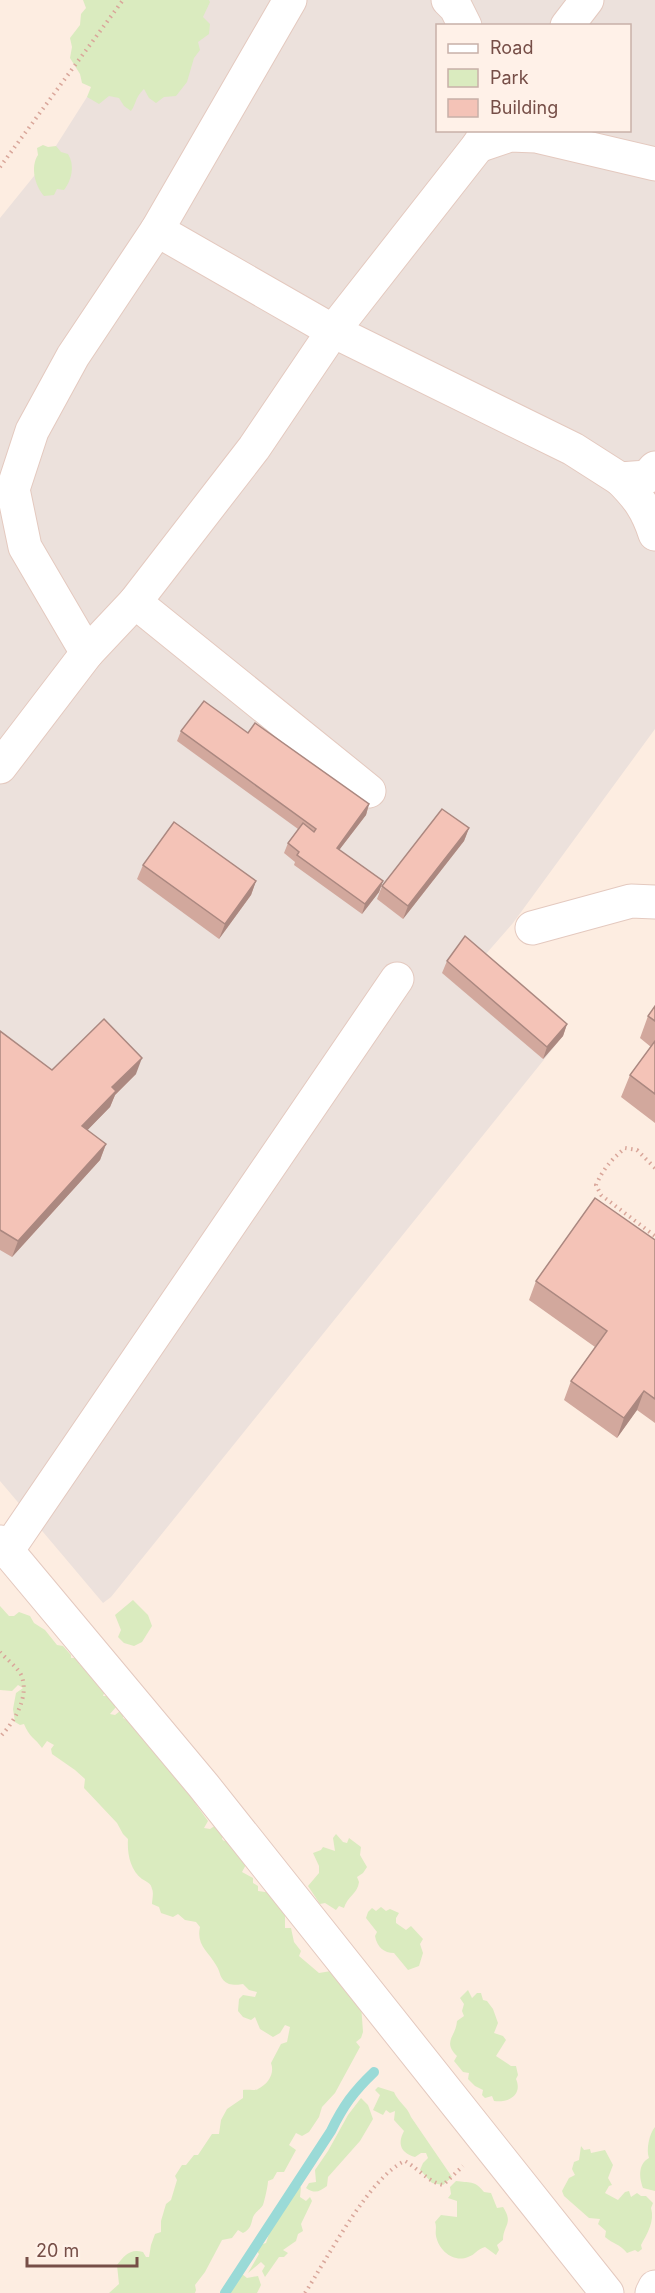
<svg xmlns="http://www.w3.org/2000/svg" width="655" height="2293" font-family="Inter,sans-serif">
<rect width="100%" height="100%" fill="#fdede1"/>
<path fill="#ece1dc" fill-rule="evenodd" d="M164 0H655V729L513 923 478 963 563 1036 111 1597 103 1603 0 1481V218L47 160 87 97ZM438 26H630V130H438Z"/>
<g fill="#daebbf">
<path d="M83 0H209L210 2 203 17 210 24 209 34 198 42 200 50 194 58 187 82 176 96 164 97 156 103 149 98 144 89C134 99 137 103 131 111L124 106 119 98 109 96 99 104 87 97 91 87 82 83 80 74 70 58 72 47 70 38 80 25 81 14 86 8Z"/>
<path d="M43 145 48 147 56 146 61 152 68 154C75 165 72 180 64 190L57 189 54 195 44 196C35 186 30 167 38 155L37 148Z"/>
<path d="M133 1600 148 1615 152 1626 142 1642 134 1646 124 1643 118 1637 121 1630 115 1615Z"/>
<path d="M0 1606 9 1616H14L19 1612 30 1616 34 1623 45 1630 57 1645 63 1646 71 1655V1658H76L80 1665 86 1666 105 1691 103 1696H112L116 1707 110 1714 115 1715 120 1711 124 1713 123 1718 135 1724 165 1761C168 1772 187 1787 196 1797L195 1803 208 1821 204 1828 210 1829 216 1825 224 1833 222 1839 224 1841 228 1839 248 1861 242 1872 253 1878V1883L258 1886V1891L272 1893 285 1914V1928H291L294 1942 301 1951 299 1956 319 1973 331 1971 361 2004 363 2032 361 2038 356 2042 360 2047 335 2093 322 2107 319 2117 309 2132 302 2136 296 2133 289 2145 296 2150 284 2172H277L273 2179 268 2181C268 2186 264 2203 263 2205 260 2210 256 2211 253 2217 251 2224 251 2229 243 2233L238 2230 232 2238 222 2240 205 2272 195 2285 196 2290 195 2293H109L119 2284 117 2265C124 2256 130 2248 143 2252L146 2257H149L151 2245 155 2234 161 2232V2221L166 2204 171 2200 177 2180 175 2176 182 2165H186L194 2155H198L212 2134H219L221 2120 227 2109 243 2098V2090C247 2089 255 2091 258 2089 268 2084 275 2074 271 2063L281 2044 287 2042 290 2027 285 2025 280 2033 273 2037 260 2029 255 2017 251 2020 243 2017 238 2011 239 1999 243 1995 255 1997 257 1992 249 1990 243 1984C239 1985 233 1985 229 1984 219 1980 221 1972 216 1965 208 1951 196 1945 200 1927L196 1922 185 1920 178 1914 173 1917 161 1913 159 1907 152 1904C152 1900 154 1893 152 1889 151 1883 147 1882 142 1879 130 1870 127 1853 128 1839L123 1834 117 1823 84 1788 85 1779 75 1770 52 1754 51 1749 54 1745 47 1741 42 1748C35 1738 29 1737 24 1724L20 1725 15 1722 13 1709 16 1693 23 1688 18 1685 12 1691 0 1690Z"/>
<path d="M336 1834 343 1842 347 1843 349 1838 361 1847 360 1855 367 1867 363 1873 357 1877 359 1882C358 1893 347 1897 344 1908L339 1906 336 1910 325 1903 320 1904 308 1886 319 1873V1866L313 1853 321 1850 323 1847 335 1851 333 1838Z"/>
<path d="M381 1907 386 1911 390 1909 399 1913 396 1918V1923L406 1930 411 1926 423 1939 420 1944 423 1953 419 1966 408 1970 394 1953C384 1953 377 1947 375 1936L377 1932 366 1918 368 1912 372 1908 376 1911Z"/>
<path d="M468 1990 472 1998 477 1993H481L483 2000 487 2001 493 2009 498 2023 494 2033 503 2036 506 2040 496 2056 511 2066H516L518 2075 516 2079C523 2095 508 2103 494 2101L492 2096 485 2098 482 2095 483 2090 475 2086 468 2079 469 2073 463 2072 454 2061 457 2056C442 2041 456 2037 457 2021L464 2016 462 2011 464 2004 460 1998Z"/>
<path d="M378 2087 394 2092C398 2102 407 2106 411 2117L452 2177 443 2185 432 2183 420 2170 423 2163 428 2158 426 2153H421L415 2157C401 2153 397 2144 404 2131L394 2120 395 2111 390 2113 386 2110 383 2115 373 2110 380 2095 375 2090Z"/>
<path d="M361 2098 368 2105 373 2119 360 2141 328 2177 327 2186C319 2192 315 2194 306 2188L309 2183 316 2182 315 2170 328 2151 348 2115Z"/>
<path d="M655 2127V2191L643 2188C639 2177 638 2164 649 2158 646 2150 649 2134 655 2127Z"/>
<path d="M581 2146 584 2150 590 2149 591 2153 605 2150 613 2165 608 2178 612 2185 609 2186 605 2193 618 2200 625 2192 629 2191 631 2197 637 2193 641 2196H646L653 2203 651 2208C655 2221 647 2234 641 2245L642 2249 638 2252 635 2250 627 2253C620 2244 613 2244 605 2237L606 2231 598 2224 600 2219 589 2218 564 2196 562 2191 569 2178 575 2175 572 2169 574 2162 579 2160Z"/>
<path d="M456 2181C469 2183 475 2180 484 2192L491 2193 497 2208 503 2207C514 2224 503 2225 503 2240L497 2245 499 2250 496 2255 485 2247C477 2249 475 2255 468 2257 454 2263 439 2251 436 2236 435 2231 437 2228 435 2222L441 2215 457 2217V2201L448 2198 451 2194 450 2187Z"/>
<path d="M301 2187 300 2197 306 2201 310 2197 312 2201 301 2224 303 2231 298 2234 296 2241 283 2250 288 2253 284 2257H279L265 2277 262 2271 265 2266 261 2262 248 2273 259 2254 254 2247 266 2243 275 2216 292 2190Z"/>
<path d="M242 2274 247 2278 258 2276 261 2285 257 2293H225L233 2280Z"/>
</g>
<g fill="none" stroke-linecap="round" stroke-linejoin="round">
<path stroke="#9adad7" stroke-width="10" d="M225 2293 331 2131C343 2106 354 2091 374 2072"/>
<defs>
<g id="minor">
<path d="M448 0 456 8 465 26"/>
<path d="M567 26 587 0"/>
<path d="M478 146 510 135 536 136 655 164"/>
<path d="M157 230 333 331 573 449 620 479 647 477 655 468"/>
<path d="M620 479C638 497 647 509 655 534"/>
<path d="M135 602 369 791"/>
<path d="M87 653 25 547 13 489 32 431 73 356 157 230 290 0"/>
<path d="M0 767 87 653 135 602 254 448 333 331 478 146 488 130"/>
<path d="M532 928 631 901 655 902"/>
<path d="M0 1542 203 1785 607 2293"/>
<path d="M7 1551 397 979"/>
<path d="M652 2293 655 2287"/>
</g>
</defs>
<use href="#minor" stroke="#e4c9bf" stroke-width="35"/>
<g stroke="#d9a69a" stroke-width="4" stroke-dasharray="1.5 4.5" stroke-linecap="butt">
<path d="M0 167 123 0"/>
<path d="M655 1168 637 1150 625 1148C612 1159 603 1169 596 1185L601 1195 655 1236"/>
<path d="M0 1652C6 1659 19 1668 22 1677 29 1698 14 1722 0 1737"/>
<path d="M305 2293C327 2259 370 2176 405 2161 419 2169 428 2182 443 2185L463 2166"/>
</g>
<use href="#minor" stroke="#fff" stroke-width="33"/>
</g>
<g fill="#d2a89d">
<path d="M181 731 248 733 369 804 366 815 339 850 383 881 379 892 362 914 294 865 295 862 284 853 288 843 298 829 177 741Z"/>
<path d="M469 828 464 841 403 919 377 899 382 886Z"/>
<path d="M143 865 256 881 251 895 219 939 137 879Z"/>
<path d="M447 961 567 1024 563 1036 543 1059 442 973Z"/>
<path d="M655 1006V1123L621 1097 630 1075 651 1047 640 1038 648 1016Z"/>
<path d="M0 1031 52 1070 136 1074 115 1095 110 1107 87 1130 106 1144 100 1160 12 1257 0 1250Z"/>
<path d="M655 1240V1423L637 1410 617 1438 564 1400 571 1381 595 1347 529 1300 536 1281Z"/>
</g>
<g fill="#ab8880">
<path d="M369 804 366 815 333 858 337 848Z"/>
<path d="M469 828 464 841 403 919 408 906Z"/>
<path d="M256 881 251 895 219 939 225 924Z"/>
<path d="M383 881 379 892 362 914 365 904Z"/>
<path d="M567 1024 563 1036 543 1059 547 1047Z"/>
<path d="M142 1058 136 1074 115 1095 110 1107 76 1142 82 1126 112 1087Z"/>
<path d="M106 1144 100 1160 12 1257 18 1241Z"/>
<path d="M644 1391 637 1410 617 1438 624 1418Z"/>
</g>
<g fill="#f4c3b7" stroke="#ab8880" stroke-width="1.5">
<path d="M204 701 248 733 255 723 369 804 337 848 383 881 365 904 297 855 299 852 288 843 303 823 314 832 316 829 181 731Z"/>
<path d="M442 809 469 828 408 906 382 886Z"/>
<path d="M174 822 256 881 225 924 143 865Z"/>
<path d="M465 936 567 1024 547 1047 447 961Z"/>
<path d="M655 1006V1021L648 1016Z"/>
<path d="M104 1019 142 1058 112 1087 116 1091 82 1126 106 1144 18 1241 0 1230V1031L52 1070Z"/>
<path d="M655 1041V1094L630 1075Z"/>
<path d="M595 1198 655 1240V1399L644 1391 624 1418 571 1381 607 1331 536 1281Z"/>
</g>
<rect x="436" y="24" width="195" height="108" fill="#fff1e8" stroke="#c8b0a8" stroke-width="1.5"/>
<rect x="448" y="44" width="30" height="9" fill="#ffffff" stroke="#c8b0a8" stroke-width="1.5"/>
<text x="490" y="54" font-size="18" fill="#764e47">Road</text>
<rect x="448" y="69" width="30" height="18" fill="#daebbf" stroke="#c8b0a8" stroke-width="1.5"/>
<text x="490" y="84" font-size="18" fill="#764e47">Park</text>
<rect x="448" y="99" width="30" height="18" fill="#f4c3b7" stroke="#c8b0a8" stroke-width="1.5"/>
<text x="490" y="114" font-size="18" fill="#764e47">Building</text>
<path d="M27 2257v9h110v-9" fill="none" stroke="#764e47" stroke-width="3"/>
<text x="36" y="2257" font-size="18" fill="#764e47" stroke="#fff1e8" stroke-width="4.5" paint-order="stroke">20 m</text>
</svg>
